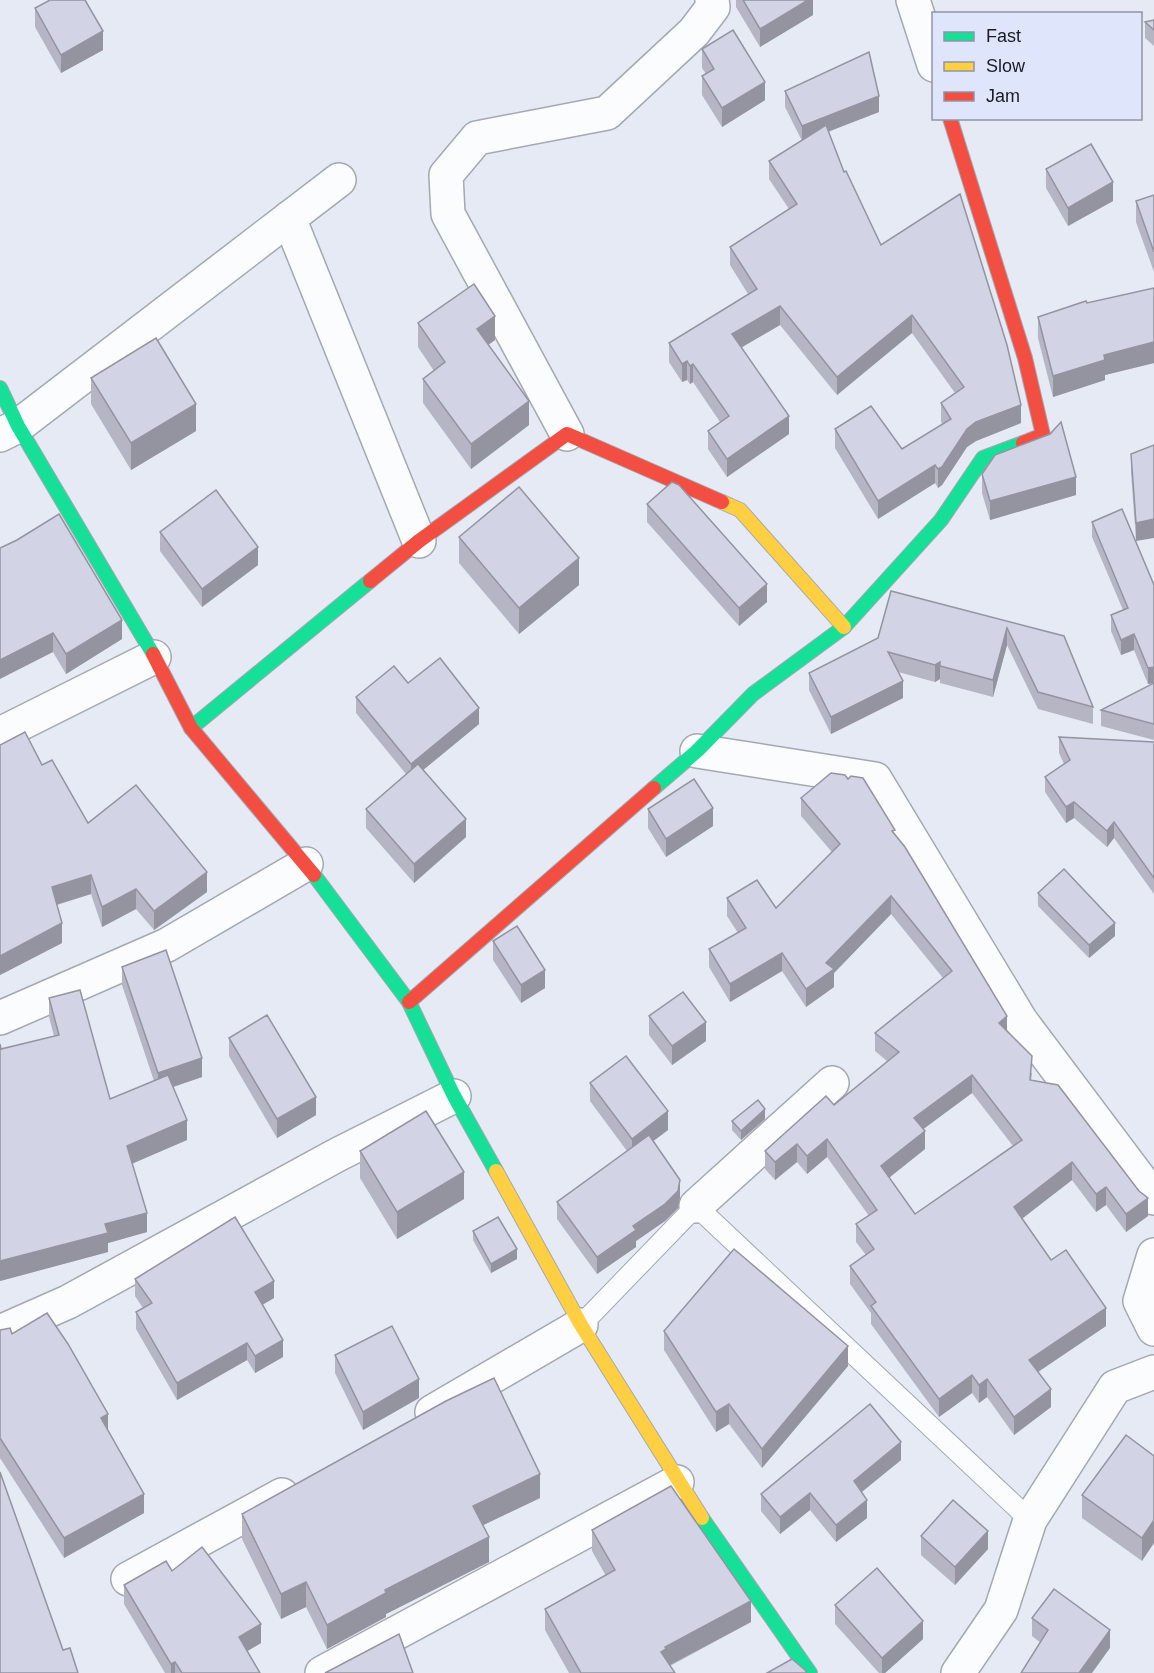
<svg xmlns="http://www.w3.org/2000/svg" width="1154" height="1673" font-family="Arial,sans-serif">
<rect width="100%" height="100%" fill="#e5eaf5"/>
<g fill="none" stroke-linecap="round" stroke-linejoin="round">
<defs>
<path id="lane" d="M581 1325 696 1206 1030 1520"/>
<g id="street">
<path d="M913 0 934 65"/>
<path d="M289 218 419 541"/>
<path d="M567 434 448 214 446 175 477 138 607 113 694 32 713 7 712 0"/>
<path d="M0 435 18 426 339 180"/>
<path d="M0 734 154 657"/>
<path d="M697 751 875 779 1021 1021 1154 1198"/>
<path d="M0 1018 167 945 306 864"/>
<path d="M696 1206 832 1083"/>
<path d="M1154 1255 1140 1301 1154 1329"/>
<path d="M0 1332 68 1302 337 1155 454 1096"/>
<path d="M432 1412 581 1325"/>
<path d="M128 1579 282 1495"/>
<path d="M322 1673 677 1482"/>
<path d="M958 1673 1001 1610 1030 1520 1115 1387 1154 1372"/>
</g>
<g id="fast">
<path d="M0 388 18 426 153 654"/>
<path d="M191 728 370 581"/>
<path d="M654 788 697 751 753 694 844 627 941 520 983 458 1023 443"/>
<path d="M314 875 409 1002 454 1096 496 1171"/>
<path d="M702 1518 810 1673"/>
</g>
<g id="slow">
<path d="M722 502 740 510 844 627"/>
<path d="M496 1171 581 1325 702 1518"/>
</g>
<g id="jam">
<path d="M950 118 1025 358 1043 435 1023 443"/>
<path d="M370 581 419 541 567 434 722 502"/>
<path d="M153 654 191 728 314 875"/>
<path d="M409 1002 654 788"/>
</g>
</defs>
<use href="#lane" stroke="#a4a8b1" stroke-width="22"/>
<use href="#street" stroke="#a4a8b1" stroke-width="36"/>
<use href="#fast" stroke="#a4a8b1" stroke-width="16"/>
<use href="#slow" stroke="#a4a8b1" stroke-width="16"/>
<use href="#jam" stroke="#a4a8b1" stroke-width="16"/>
<use href="#lane" stroke="#fbfcfe" stroke-width="20"/>
<use href="#street" stroke="#fbfcfe" stroke-width="33"/>
<use href="#fast" stroke="#16e098" stroke-width="14"/>
<use href="#slow" stroke="#ffcf43" stroke-width="14"/>
<use href="#jam" stroke="#f24e42" stroke-width="14"/>
</g>
<g fill="#b5b5c4" fill-rule="evenodd">
<path d="M736 0H813V15L760 47 736 7Z"/>
<path d="M35 8 103 50 61 73 35 27Z"/>
<path d="M1154 20V46L1145 38V22Z"/>
<path d="M702 49 765 100 722 127 702 95V76L706 74 702 68Z"/>
<path d="M785 91 879 112 828 131 844 172 881 245 1021 423 976 441 967 447 942 485 938 488 935 483 878 519 835 448V429L902 449 942 424 941 421V403L955 393 912 333 837 395 780 325 742 347 789 434 727 477 708 449V431L720 422 693 382 690 384 687 380 682 382 669 362V343L748 294 730 265V247L789 209 769 179V161L802 141 785 107Z"/>
<path d="M1046 169 1113 201 1068 226 1046 188Z"/>
<path d="M1154 195V272L1136 222V201Z"/>
<path d="M1154 288V363L1105 375V380L1053 397 1038 338V317Z"/>
<path d="M418 323 495 340 488 345 529 425 471 469 423 403V379L434 371 418 347Z"/>
<path d="M91 378 196 431 131 470 91 404Z"/>
<path d="M1154 445 1136 541 1131 472V454Z"/>
<path d="M982 474 1076 495 990 520 982 493Z"/>
<path d="M647 504 767 602 739 626 647 522Z"/>
<path d="M1122 509 1154 683 1148 684 1134 650 1121 655 1111 631V615L1123 610 1092 537V522Z"/>
<path d="M160 532 258 565 202 607 160 551Z"/>
<path d="M459 537 579 585 519 634 459 563Z"/>
<path d="M0 548 122 639 66 674 53 652Z"/>
<path d="M891 591 1064 636 1093 707V724L1038 709 1007 645 993 697 940 683V679L935 682 898 672 903 698 831 734 809 690V673L878 638Z"/>
<path d="M408 683 479 724 423 770 466 837 414 883 366 828V809L406 774 356 713V697Z"/>
<path d="M1154 683V740L1101 726V710Z"/>
<path d="M1059 737 1154 742V894L1114 838 1107 847 1074 818 1066 823 1045 792V777L1064 764 1059 753Z"/>
<path d="M42 765 88 823 207 892 154 930 136 909 102 927 91 894 57 905 62 943 0 975Z"/>
<path d="M801 798 895 834 1032 1074 1031 1080 1148 1216 1126 1232 1106 1205 1096 1212 1072 1180 1022 1218 1051 1260 1106 1326 1038 1372 1051 1407 1014 1435 987 1397 979 1403 972 1393 939 1417 871 1324V1313L850 1284V1266L866 1255 856 1242V1224L869 1216 827 1157 807 1174 797 1162 775 1180 765 1169V1151L834 1105 887 1061 875 1051V1033L943 978 891 914 834 973V987L806 1007 782 971 730 1002 709 967V949L738 933 727 916V898L776 908 832 852 801 816ZM972 1093 1013 1146 915 1214 889 1178 925 1149 923 1129Z"/>
<path d="M648 809 713 826 666 857 648 828Z"/>
<path d="M1038 893 1115 936 1089 958 1038 906Z"/>
<path d="M493 941 545 988 521 1003 493 960Z"/>
<path d="M122 967 202 1077 173 1087 187 1140 132 1163 147 1232 108 1243V1252L0 1281V1044L1 1049 54 1036 49 1017V998L110 1099 154 1081 122 985Z"/>
<path d="M649 1016 706 1041 672 1065 649 1035Z"/>
<path d="M229 1038 316 1115 277 1138 229 1056Z"/>
<path d="M590 1083 668 1130 653 1141 680 1197 678 1208 665 1221 636 1241V1247L597 1274 557 1219V1202L627 1151 590 1101Z"/>
<path d="M765 1119 741 1140 732 1130V1121Z"/>
<path d="M360 1151 464 1199 397 1239 360 1178Z"/>
<path d="M473 1231 517 1259 491 1273 473 1240Z"/>
<path d="M135 1279 274 1298 262 1305 283 1357 255 1373 247 1360 177 1400 136 1329V1312L143 1308 135 1296Z"/>
<path d="M0 1330 12 1334 108 1430 144 1513 64 1558 0 1458Z"/>
<path d="M664 1331 848 1366 762 1468 729 1424 716 1432 664 1350Z"/>
<path d="M335 1355 419 1398 363 1430 335 1373Z"/>
<path d="M1154 1456 1142 1561 1082 1518V1495Z"/>
<path d="M901 1460 862 1492 867 1518 836 1542 810 1510 780 1534 761 1511V1494Z"/>
<path d="M540 1498 483 1525 489 1562 386 1614V1617L327 1649 306 1607 281 1619 242 1539V1514Z"/>
<path d="M592 1530 751 1622 670 1666 675 1673H569L545 1630V1609L606 1576 592 1551Z"/>
<path d="M921 1536 988 1549 955 1585 921 1555Z"/>
<path d="M172 1571 261 1643 247 1651 260 1673H165L124 1604V1585Z"/>
<path d="M835 1605 923 1639 885 1673H879L835 1624Z"/>
<path d="M1032 1618 1110 1648 1041 1643 1032 1636Z"/>
</g>
<g fill="#9394a0">
<path d="M808 0H813V15L760 47V29Z"/>
<path d="M103 31V50L61 73V55Z"/>
<path d="M765 82V100L722 127V108Z"/>
<path d="M879 96V112L802 142V126Z"/>
<path d="M1113 182V201L1068 226V208Z"/>
<path d="M780 306V325L732 353V334Z"/>
<path d="M912 315V333L837 395V377Z"/>
<path d="M495 316V340L477 353V329Z"/>
<path d="M1154 342V363L1105 375V380L1053 397V376L1104 355Z"/>
<path d="M687 361V380L682 382V364Z"/>
<path d="M693 364V382L690 384V366Z"/>
<path d="M529 401V425L471 469V444Z"/>
<path d="M196 404V431L131 470V443Z"/>
<path d="M1021 405V423L976 441 967 447 942 485 938 488V469L967 429 976 422Z"/>
<path d="M789 416V434L727 477V459Z"/>
<path d="M935 465V483L878 519V501Z"/>
<path d="M1076 477V495L990 520V501Z"/>
<path d="M1154 519V538L1136 541V523Z"/>
<path d="M258 547V565L202 607V589Z"/>
<path d="M579 558V585L519 634V608Z"/>
<path d="M767 584V602L739 626V608Z"/>
<path d="M122 620V639L66 674V654Z"/>
<path d="M1007 628V645L993 697V680Z"/>
<path d="M53 633V652L0 679V660Z"/>
<path d="M1134 634V650L1121 655V640Z"/>
<path d="M940 662V679L935 682V665Z"/>
<path d="M1154 667V683L1148 684V668Z"/>
<path d="M903 681V698L831 734V717Z"/>
<path d="M479 708V724L411 780V764Z"/>
<path d="M1074 802V818L1066 823V807Z"/>
<path d="M713 808V826L666 857V839Z"/>
<path d="M466 819V837L414 883V864Z"/>
<path d="M1114 822V838L1107 847V831Z"/>
<path d="M207 872V892L154 930V911Z"/>
<path d="M91 875V894L52 906V887Z"/>
<path d="M136 889V909L102 927V907Z"/>
<path d="M891 896V914L834 973V987L806 1007V989L826 963Z"/>
<path d="M62 923V943L0 975V956Z"/>
<path d="M1115 923V936L1089 958V945Z"/>
<path d="M782 953V971L730 1002V984Z"/>
<path d="M545 970V988L521 1003V985Z"/>
<path d="M1007 1016V1034L999 1023Z"/>
<path d="M706 1022V1041L672 1065V1046Z"/>
<path d="M202 1058V1077L158 1092V1073Z"/>
<path d="M972 1075V1093L914 1136V1118Z"/>
<path d="M316 1097V1115L277 1138V1119Z"/>
<path d="M765 1109V1119L741 1140V1131Z"/>
<path d="M668 1111V1130L632 1157V1139Z"/>
<path d="M187 1120V1140L127 1166V1146Z"/>
<path d="M925 1131V1149L881 1184V1166Z"/>
<path d="M827 1139V1157L807 1174V1156Z"/>
<path d="M797 1144V1162L775 1180V1162Z"/>
<path d="M1072 1162V1180L1014 1225V1207Z"/>
<path d="M464 1172V1199L397 1239V1212Z"/>
<path d="M680 1180V1197L678 1208 665 1221 636 1241V1247L597 1274V1257L633 1226Z"/>
<path d="M1106 1187V1205L1096 1212V1194Z"/>
<path d="M1148 1198V1216L1126 1232V1214Z"/>
<path d="M147 1213V1232L108 1243V1252L0 1281V1261L105 1224Z"/>
<path d="M517 1249V1259L491 1273V1264Z"/>
<path d="M274 1281V1298L255 1309V1292Z"/>
<path d="M1106 1308V1326L1029 1378V1360Z"/>
<path d="M283 1340V1357L255 1373V1356Z"/>
<path d="M247 1343V1360L177 1400V1383Z"/>
<path d="M848 1346V1366L762 1468V1449Z"/>
<path d="M972 1375V1393L939 1417V1399Z"/>
<path d="M419 1379V1398L363 1430V1412Z"/>
<path d="M987 1379V1397L979 1403V1385Z"/>
<path d="M1051 1389V1407L1014 1435V1417Z"/>
<path d="M729 1404V1424L716 1432V1412Z"/>
<path d="M108 1414V1434L101 1418Z"/>
<path d="M901 1442V1460L854 1498V1481Z"/>
<path d="M540 1474V1498L473 1530V1506Z"/>
<path d="M810 1493V1510L780 1534V1517Z"/>
<path d="M144 1494V1513L64 1558V1538Z"/>
<path d="M867 1500V1518L836 1542V1525Z"/>
<path d="M1154 1520V1543L1142 1561V1538Z"/>
<path d="M988 1531V1549L955 1585V1567Z"/>
<path d="M489 1537V1562L386 1614V1617L327 1649V1625L385 1590Z"/>
<path d="M306 1582V1607L281 1619V1594Z"/>
<path d="M751 1601V1622L666 1667 661 1652 665 1647Z"/>
<path d="M923 1621V1639L885 1673H882V1658Z"/>
<path d="M261 1624V1643L239 1656V1637Z"/>
<path d="M1110 1630V1648L1092 1673H1079Z"/>
<path d="M175 1662V1673H171V1664Z"/>
</g>
<g fill="#d2d3e4" stroke="#9394a0" stroke-width="1.5" fill-rule="evenodd">
<path d="M50 0H85L103 31 61 55 35 8Z"/>
<path d="M743 0H808L760 29Z"/>
<path d="M1154 20V30L1145 22Z"/>
<path d="M733 30 765 82 722 108 702 76 714 69 702 49Z"/>
<path d="M869 52 879 96 802 126 785 91Z"/>
<path d="M826 125 844 172 846 171 881 245 960 194 1007 345 1021 405 976 422 967 429 942 467 938 469 935 465 878 501 835 429 871 406 902 449 951 419 941 403 964 387 912 315 837 377 780 306 732 334 789 416 727 459 708 431 729 416 693 364 690 366 687 361 682 364 669 343 757 289 730 247 797 204 769 161Z"/>
<path d="M1091 144 1113 182 1068 208 1046 169Z"/>
<path d="M1154 195V252L1136 201Z"/>
<path d="M474 284 495 316 477 329 529 401 471 444 423 379 445 362 418 323Z"/>
<path d="M1154 288V342L1104 355 1105 360 1053 376 1038 317 1086 301 1087 303Z"/>
<path d="M156 338 196 404 131 443 91 378Z"/>
<path d="M1061 422 1076 477 990 501 982 474 995 455 1050 434Z"/>
<path d="M1154 445V519L1136 523 1131 454Z"/>
<path d="M672 482 679 485 767 584 739 608 647 504Z"/>
<path d="M519 487 579 558 519 608 459 537Z"/>
<path d="M216 490 258 547 202 589 160 532Z"/>
<path d="M1122 509 1154 585V667L1148 668 1134 634 1121 640 1111 615 1128 608 1092 522Z"/>
<path d="M59 514 122 620 66 654 53 633 0 660V548L17 540Z"/>
<path d="M891 591 1064 636 1093 707 1038 692 1007 628 993 680 940 666V662L935 665 888 652 903 681 831 717 809 673 878 638Z"/>
<path d="M440 658 479 708 411 764 356 697 394 666 408 683Z"/>
<path d="M1154 683V724L1101 710Z"/>
<path d="M25 732 42 765 52 760 88 823 136 785 207 872 154 911 136 889 102 907 91 875 52 887 62 923 0 956V745Z"/>
<path d="M1059 737 1154 742V878L1114 822 1107 831 1074 802 1066 807 1045 777 1070 760Z"/>
<path d="M418 764 466 819 414 864 366 809Z"/>
<path d="M831 773 845 775 848 779 851 776 863 778 895 830 892 831 905 847 1007 1016 999 1023 1032 1056 1030 1080 1058 1085 1139 1191 1148 1198 1126 1214 1106 1187 1096 1194 1072 1162 1014 1207 1051 1260 1066 1250 1106 1308 1029 1360 1051 1389 1014 1417 987 1379 979 1385 972 1375 939 1399 871 1306 876 1302 850 1266 874 1249 856 1224 877 1210 827 1139 807 1156 797 1144 775 1162 765 1151 826 1096 834 1105 899 1052 875 1033 952 971 891 896 826 963 834 969 806 989 782 953 730 984 709 949 746 928 727 898 757 880 776 908 840 844 801 798ZM972 1075 1022 1140 915 1214 881 1166 925 1131 914 1118Z"/>
<path d="M694 779 713 808 666 839 648 809Z"/>
<path d="M1064 869 1115 923 1089 945 1038 893Z"/>
<path d="M517 926 545 970 521 985 493 941Z"/>
<path d="M166 950 202 1058 158 1073 122 967Z"/>
<path d="M80 990 110 1099 168 1075 187 1120 127 1146 147 1213 105 1224 108 1233 0 1261V1044L1 1049 59 1035 49 998Z"/>
<path d="M683 992 706 1022 672 1046 649 1016Z"/>
<path d="M267 1015 316 1097 277 1119 229 1038Z"/>
<path d="M626 1056 668 1111 632 1139 590 1083Z"/>
<path d="M758 1100 765 1109 741 1131 732 1121Z"/>
<path d="M426 1111 464 1172 397 1212 360 1151Z"/>
<path d="M649 1135 680 1180 678 1191 665 1204 633 1226 636 1230 597 1257 557 1202Z"/>
<path d="M235 1217 274 1281 255 1292 283 1340 255 1356 247 1343 177 1383 136 1312 152 1303 135 1279Z"/>
<path d="M498 1217 517 1249 491 1264 473 1231Z"/>
<path d="M734 1249 848 1346 762 1449 729 1404 716 1412 664 1331Z"/>
<path d="M47 1313 68 1344 108 1414 101 1418 144 1494 64 1538 0 1438V1330L10 1328 12 1334Z"/>
<path d="M392 1326 419 1379 363 1412 335 1355Z"/>
<path d="M494 1378 540 1474 473 1506 489 1537 385 1590 386 1593 327 1625 306 1582 281 1594 242 1514 446 1401Z"/>
<path d="M870 1404 901 1442 854 1481 867 1500 836 1525 810 1493 780 1517 761 1494Z"/>
<path d="M1126 1435 1154 1456V1520L1142 1538 1082 1495Z"/>
<path d="M0 1472 63 1650 70 1648 78 1673H0Z"/>
<path d="M671 1486 751 1601 665 1647 666 1649 661 1652 675 1673H581L545 1609 615 1570 592 1530Z"/>
<path d="M953 1500 988 1531 955 1567 921 1536Z"/>
<path d="M202 1547 261 1624 239 1637 260 1673H182L175 1662 171 1664 124 1585 166 1561 172 1571Z"/>
<path d="M877 1568 923 1621 882 1658 835 1605Z"/>
<path d="M1054 1589 1110 1630 1079 1673H1021L1048 1630 1032 1618Z"/>
<path d="M399 1634 413 1673H325Z"/>
<path d="M792 1659 805 1670 807 1673H767Z"/>
</g>
<rect x="932" y="12" width="210" height="108" fill="#dfe6fb" stroke="#9095a5" stroke-width="1.5"/>
<rect x="944" y="32" width="30" height="9" fill="#16e098" stroke="#9095a5" stroke-width="1.5"/>
<text x="986" y="42" font-size="18" fill="#191c25">Fast</text>
<rect x="944" y="62" width="30" height="9" fill="#ffcf43" stroke="#9095a5" stroke-width="1.5"/>
<text x="986" y="72" font-size="18" fill="#191c25">Slow</text>
<rect x="944" y="92" width="30" height="9" fill="#f24e42" stroke="#9095a5" stroke-width="1.5"/>
<text x="986" y="102" font-size="18" fill="#191c25">Jam</text>
</svg>
